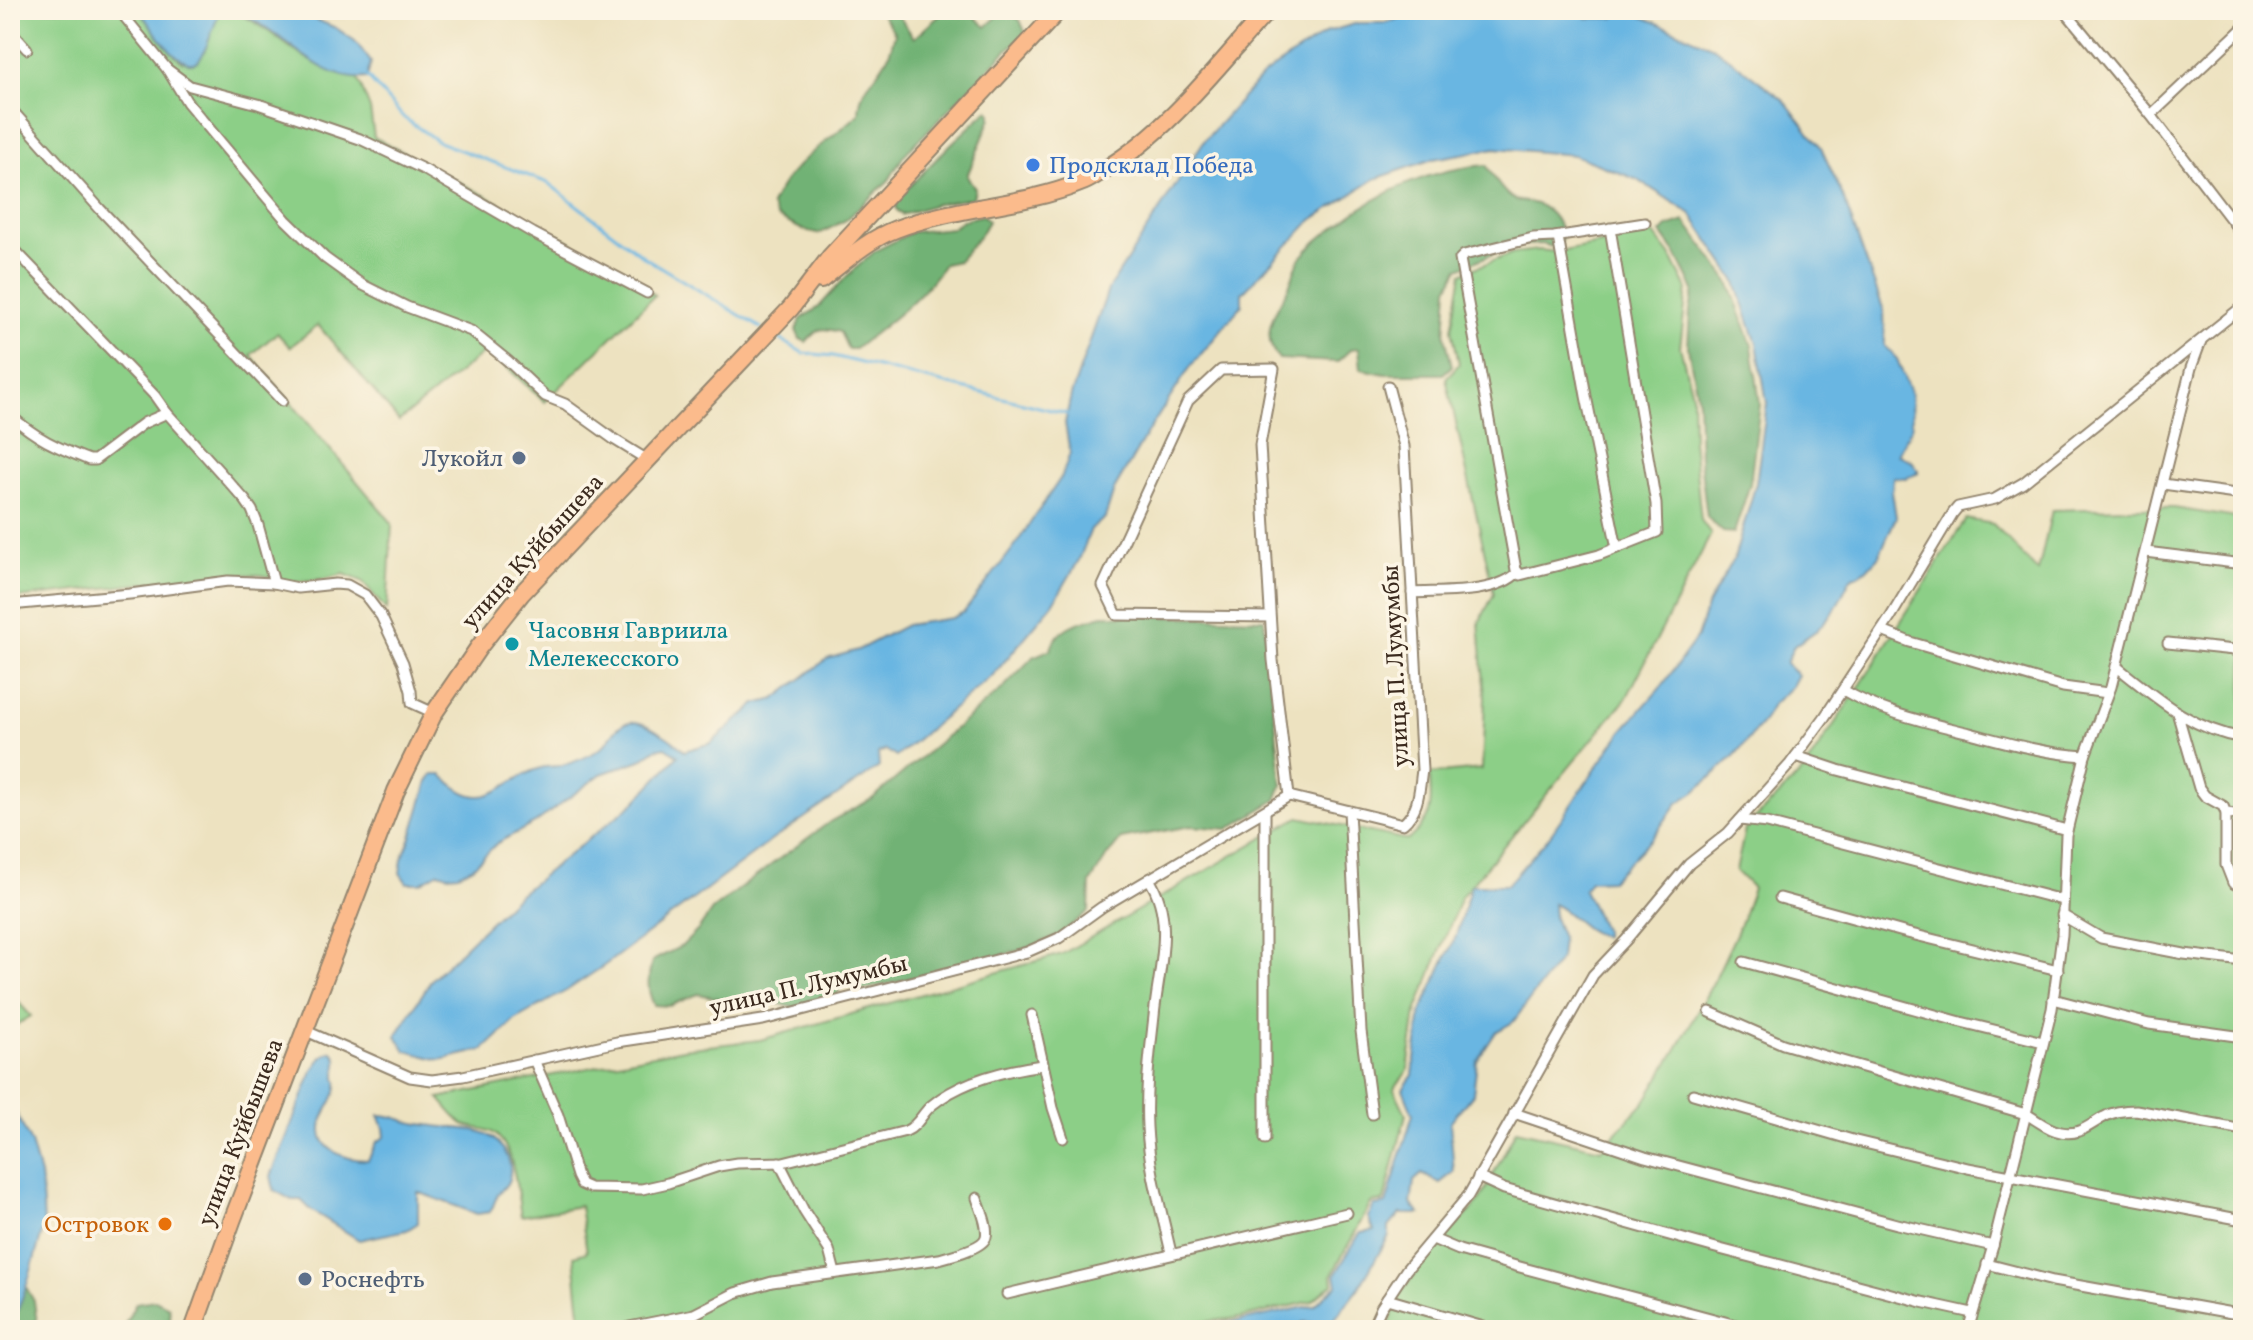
<svg xmlns="http://www.w3.org/2000/svg" width="2253" height="1340" font-family="Vollkorn,serif">
<rect width="100%" height="100%" fill="#fcf5e5"/>
<filter id="ink" filterUnits="userSpaceOnUse"><feTurbulence type="fractalNoise" baseFrequency=".0125" numOctaves="2"/><feDisplacementMap in="SourceGraphic" scale="16" xChannelSelector="R" yChannelSelector="G"/><feConvolveMatrix kernelMatrix="1 2 1 2 8 2 1 2 1" color-interpolation-filters="sRGB"/></filter>
<filter id="wash" filterUnits="userSpaceOnUse"><feTurbulence type="fractalNoise" baseFrequency=".006" numOctaves="4" result="noise"/><feDisplacementMap in="SourceGraphic" scale="32" xChannelSelector="R" yChannelSelector="G"/><feGaussianBlur stdDeviation="1.8" result="paint"/><feColorMatrix in="noise" values="0 0 0 0 0 0 0 0 0 0 0 0 0 0 0 0 0 1.4 0 .05"/><feComposite in="paint" operator="in"/></filter>
<g filter="url(#wash)">
<rect width="100%" height="100%" fill="#ede2c0"/>
<g fill="#8ccf87" stroke="#647c52" stroke-width="2">
<path d="M10 10H139L166 46 182 62 204 52 217 15 224 10C253 16 271 34 295 51 314 64 335 72 358 79L370 109 374 137 559 235 655 295 545 402 487 350 399 421 318 325 290 347 277 333 251 355 392 523 387 611 362 581 344 574 324 579 291 582 261 575 224 574 10 599Z"/>
<path d="M1653 233 1670 255 1687 289 1680 347 1692 394 1693 440 1701 520 1711 534 1626 699 1461 897 1416 1012 1408 1070 1394 1089 1406 1114 1384 1201 1371 1203 1332 1275 1333 1284 1312 1301 1240 1318 1162 1326 1097 1327 1085 1330H623V1327L581 1322 574 1256 587 1252 580 1206 521 1216C517 1193 515 1148 495 1134 486 1127 475 1129 465 1125 456 1120 446 1106 439 1098L683 1049 760 1040 1062 954 1299 817 1408 840C1435 816 1431 808 1430 774L1482 769 1485 697 1479 623 1494 594 1446 378 1459 364 1452 329 1462 273 1513 253 1538 250 1559 252Z"/>
<path d="M2126 508H2174L2243 519V1330H1388L1398 1296 1432 1252 1479 1202 1516 1130 1601 1149 1644 1103 1678 1047 1714 981 1737 932 1753 888 1736 871 1745 829 1803 771 1861 684 1966 519 1993 524 2038 572 2052 510Z"/>
<path d="M10 993 31 1016 10 1029Z"/>
</g>
<g fill="#71b274" stroke="#566e49" stroke-width="2">
<path d="M881 10H903L899 16 914 38 946 10H967L986 27 1004 10 1020 20 1026 34 1008 49 904 155 889 180 846 220 819 234 801 229 777 217 771 205C791 161 826 144 859 114 859 87 876 79 887 58 891 51 893 41 895 33L880 12Z"/>
<path d="M988 110 991 112V118L967 176 975 188 973 198 936 204 902 215C895 210 895 207 897 199L951 144Z"/>
<path d="M1486 165C1494 177 1502 193 1515 200 1523 203 1533 201 1541 206 1556 214 1567 233 1559 249L1543 244 1512 246 1459 268 1448 288 1445 336 1452 366 1443 374H1385L1361 369 1359 348 1351 349 1337 362 1279 359C1260 338 1273 313 1286 292 1292 282 1294 269 1300 259 1310 246 1323 236 1336 226 1381 191 1430 169 1486 165Z"/>
<path d="M983 215 988 221 980 235 958 261 944 264C922 299 887 323 855 349H848L840 332C822 327 819 327 806 342L800 339 796 330 801 319 819 307 846 277 875 251 912 232 952 228 963 220Z"/>
<path d="M1685 221 1729 282 1752 346 1760 404 1750 484 1734 533 1723 532 1707 517 1700 459 1698 401 1688 348 1690 310 1694 290 1676 254 1661 233 1667 227Z"/>
<path d="M1103 615 1264 619 1282 785 1276 800 1228 829 1191 826 1121 839 1107 856 1090 883 1089 911 1059 935 1026 949 860 991 844 972 837 997 794 1008 777 1003H743L698 994 669 1006 654 1005C646 989 648 978 652 961L682 946 698 930 712 910 772 864 831 821 872 799 1002 689 1033 657 1051 649C1058 625 1081 622 1103 615Z"/>
<path d="M26 1287 34 1301 38 1330H14L13 1322Z"/>
<path d="M155 1300 169 1307 172 1330H122L136 1303Z"/>
</g>
<g fill="#69b6e2" stroke="#527080" stroke-width="2">
<path d="M139 10H293L336 28 355 41 371 62 367 78C323 83 289 39 255 21 245 15 235 13 224 10 216 16 216 23 212 32 208 40 205 55 198 61 181 75 148 21 139 10Z"/>
<path d="M1451 10H1580L1587 18H1613L1622 10H1627L1714 47 1784 100 1821 148 1842 194 1884 311 1885 346 1897 359 1911 395 1912 427 1898 454 1912 461 1919 473 1906 478 1893 477 1892 491 1896 517 1879 556 1866 570 1851 578 1834 611 1817 630 1794 646 1786 663 1798 675 1792 686 1772 705 1763 722 1735 755 1695 792 1678 803 1651 839 1611 880 1590 881 1584 890 1604 931V937C1581 930 1574 914 1553 904L1554 918 1562 938 1560 959 1513 1022 1496 1032 1477 1061 1473 1094 1450 1122 1454 1172 1440 1183 1422 1174 1414 1181 1411 1204 1420 1214H1400L1389 1227V1236L1358 1289 1330 1325 1304 1322 1296 1326V1330H1161L1240 1321 1315 1305 1337 1285 1335 1275 1360 1233 1374 1231 1368 1217 1374 1206 1386 1204 1413 1114 1403 1089 1413 1075 1421 1012 1456 936 1471 885H1507L1548 838 1622 731 1662 686 1697 637 1708 604 1734 559 1756 483 1767 403 1757 344 1735 280 1691 214 1638 180 1574 155 1495 148 1433 159 1375 179 1312 220 1242 293V305L1191 366 1149 430 1114 490 1105 518 1091 529 1079 560 1053 604 994 674 896 757 886 750 878 753 879 767 772 840 605 965 566 991 516 1019 483 1050 440 1060 406 1051 396 1036 432 979 517 896 635 802 678 756 666 747 656 749 641 760 601 774 535 823 497 843 472 868 458 874 448 875 439 872 420 883H407L400 873 402 859 411 837 428 782 433 775H442C487 820 498 781 541 768 547 766 553 767 559 766 573 763 588 757 600 749 611 742 614 723 631 722 644 720 675 741 684 751L711 743 756 704 775 699 827 659 858 650 906 625 952 618 964 612 1014 547 1062 476 1070 453 1065 423 1071 395 1108 290 1204 141 1263 75 1327 32 1358 23H1383L1417 14H1443Z"/>
<path d="M332 1051C341 1060 336 1064 336 1074 336 1086 338 1075 337 1087 336 1099 325 1110 322 1122 315 1151 347 1160 368 1160L377 1142 385 1137 384 1128 379 1115C391 1115 399 1119 410 1122 417 1124 427 1125 435 1126 449 1128 464 1128 478 1131 498 1136 515 1158 509 1179 507 1187 502 1188 498 1194 495 1200 494 1206 490 1212L477 1214 418 1192V1223L407 1230 359 1240 311 1210 301 1200H292L274 1190 271 1176 314 1068 323 1056Z"/>
<path d="M10 1101 31 1143 40 1175 43 1205 44 1226 28 1281 14 1322V1330H10Z"/>
</g>
<g fill="none" stroke-linecap="round" stroke-linejoin="round">
<g stroke="#69b6e2" stroke-width="3">
<path d="M365 74 404 118 439 142 548 183 644 257 761 328"/>
<path d="M775 336 803 353 833 356 1067 414"/>
</g>
</g>
</g>
<g filter="url(#ink)">
<g fill="none" stroke-linecap="round" stroke-linejoin="round">
<defs>
<g id="minor">
<path d="M119 10 167 69 190 86 258 104 360 139 425 170 533 233 647 293"/>
<path d="M2064 10 2151 115 2243 235"/>
<path d="M10 30 27 49"/>
<path d="M167 69 187 102 253 181 286 220 325 258 361 284 407 307 471 331 508 361 545 396 565 404 615 440 646 459"/>
<path d="M10 108 100 209 282 401"/>
<path d="M2151 115 2243 28"/>
<path d="M1610 228 1656 504 1657 532 1599 555 1520 575 1516 570 1460 259 1464 255 1533 238 1554 237 1645 223"/>
<path d="M1558 237 1586 396 1617 548"/>
<path d="M10 245 155 396 167 413 245 500 252 510 258 525 274 583"/>
<path d="M10 415C37 439 56 447 89 460H95L144 423 167 413"/>
<path d="M2163 484 2243 495"/>
<path d="M2146 552 2243 564"/>
<path d="M1412 593C1442 591 1496 595 1518 572"/>
<path d="M10 605 130 594 228 581 274 583 298 588 335 584 347 585 365 595 381 616 403 663 411 691 412 703 434 713"/>
<path d="M1882 631 1910 642 2063 687 2108 693"/>
<path d="M2168 643 2243 651"/>
<path d="M2116 666C2155 697 2192 730 2243 738"/>
<path d="M1843 690C1882 713 1926 722 1970 733 2008 743 2046 754 2085 756"/>
<path d="M2177 712 2199 788 2205 796 2223 806 2226 813V865L2233 883 2243 888"/>
<path d="M1796 756 1838 770 2067 830"/>
<path d="M1289 796 1403 824C1420 809 1419 790 1422 770L1404 446 1388 386"/>
<path d="M1265 811V1139"/>
<path d="M1349 811 1361 1031 1372 1114"/>
<path d="M2226 813 2243 815"/>
<path d="M1740 820 1767 823 2062 900"/>
<path d="M1149 879C1176 920 1158 971 1154 1016 1150 1053 1145 1090 1147 1127 1149 1170 1162 1212 1171 1253"/>
<path d="M1780 898 1907 933 2058 970"/>
<path d="M2062 915 2101 938 2184 954 2243 961"/>
<path d="M1744 962 1961 1022 2043 1042"/>
<path d="M2053 999 2149 1024 2243 1037"/>
<path d="M1710 1012 1783 1044 2026 1114C2037 1120 2048 1130 2061 1132 2079 1136 2089 1125 2104 1117 2114 1111 2124 1110 2136 1110L2243 1130"/>
<path d="M1032 1015 1053 1108 1063 1138"/>
<path d="M304 1030 410 1077 432 1080 463 1076 617 1042 763 1020 1027 952 1059 938 1102 907 1289 796 1273 660 1260 445 1274 369 1221 370 1188 401 1103 586 1117 615 1270 617"/>
<path d="M534 1060 558 1115 577 1176 581 1184 590 1188 642 1189 668 1183 719 1166 737 1163 783 1162 906 1131C919 1125 922 1113 932 1105 961 1081 1006 1070 1042 1065"/>
<path d="M1693 1094 1856 1141 1968 1168 2243 1220"/>
<path d="M1514 1113 1645 1157 1897 1224 1993 1246"/>
<path d="M779 1162 804 1211 829 1250 835 1273"/>
<path d="M1478 1177 1504 1189 1716 1248 1922 1302 1972 1313"/>
<path d="M1433 1239 1459 1250 1516 1266 1755 1330"/>
<path d="M1987 1264 2053 1281 2243 1315"/>
<path d="M1007 1294 1347 1213"/>
<path d="M1387 1299 1494 1330"/>
<path d="M629 1327 694 1314 735 1293 772 1282 939 1259C950 1256 983 1248 986 1237 989 1226 980 1208 977 1198"/>
<path d="M1371 1330 1381 1308 1406 1270 1468 1196 1593 975 1626 940 1689 864 1728 833 1790 764 1824 718 1890 618 1953 513 1958 507 1995 499 2023 483 2243 306"/>
<path d="M1968 1330 1993 1246 2052 1009 2062 935 2066 835 2085 756 2111 687 2191 368 2201 341"/>
</g>
<g id="trunk">
<path d="M821 280C845 261 867 240 896 229 955 206 1021 207 1080 183 1090 180 1098 173 1107 168 1170 130 1219 64 1268 10"/>
<path d="M193 1330 232 1221 396 791 434 713 479 647 521 594 791 308 830 257 1059 10"/>
</g>
</defs>
<use href="#minor" stroke="#94866f" stroke-width="13"/>
<use href="#trunk" stroke="#94866f" stroke-width="20"/>
<use href="#minor" stroke="#fff" stroke-width="9"/>
<use href="#trunk" stroke="#fbbb8c" stroke-width="16"/>
</g>
</g>
<circle fill="#3f7fe0" stroke="#fcf5e5" stroke-width="3" cx="1033" cy="165" r="8"/>
<g fill="#5c6f8a" stroke="#fcf5e5" stroke-width="3">
<circle cx="519" cy="458" r="8"/>
<circle cx="305" cy="1279" r="8"/>
</g>
<circle fill="#0f9aa8" stroke="#fcf5e5" stroke-width="3" cx="512" cy="644" r="8"/>
<circle fill="#e8710a" stroke="#fcf5e5" stroke-width="3" cx="165" cy="1224" r="8"/>
<g text-anchor="middle" stroke-width="7" stroke-linejoin="round" paint-order="stroke">
<g font-size="24" fill="#366cbe" stroke="#fcf5e5" text-anchor="start">
<text x="1049" y="173">Продсклад Победа</text>
</g>
<g font-size="24" fill="#4e5e75" stroke="#fcf5e5" text-anchor="end">
<text x="503" y="466">Лукойл</text>
<text x="321" y="1287" text-anchor="start">Роснефть</text>
</g>
<g font-size="24" fill="#3b2a1e" stroke="#fcf5e5">
<text transform="translate(532 551) rotate(-48)" y="8">улица Куйбышева</text>
<text transform="translate(1395 666) rotate(-93)" y="8">улица П. Лумумбы</text>
<text transform="translate(808 985) rotate(-13)" y="8">улица П. Лумумбы</text>
<text transform="translate(240 1132) rotate(-69)" y="8">улица Куйбышева</text>
</g>
<g font-size="24" fill="#0d838f" stroke="#fcf5e5" text-anchor="start">
<text x="528" y="638">Часовня Гавриила<tspan x="528" dy="28">Мелекесского</tspan></text>
</g>
<g font-size="24" fill="#c56008" stroke="#fcf5e5" text-anchor="end">
<text x="149" y="1232">Островок</text>
</g>
</g>
<rect width="2253" height="1340" fill="none" stroke="#fcf5e5" stroke-width="40"/>
</svg>
